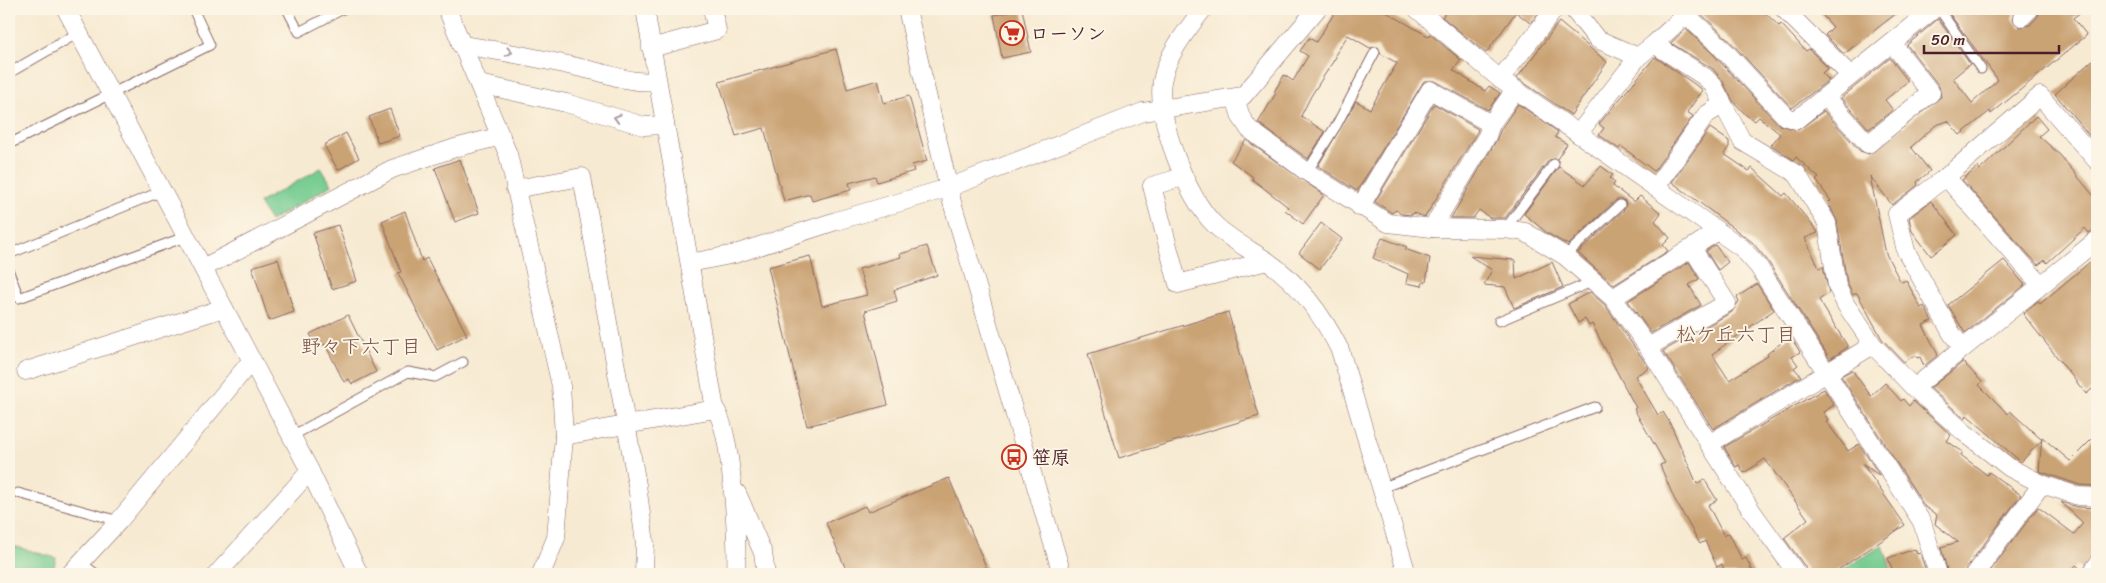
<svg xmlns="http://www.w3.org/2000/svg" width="2106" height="583" font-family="Sriracha,'Klee One',sans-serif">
<rect width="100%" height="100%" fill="#fcf5e5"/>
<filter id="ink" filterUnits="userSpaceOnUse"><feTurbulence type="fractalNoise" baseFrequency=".02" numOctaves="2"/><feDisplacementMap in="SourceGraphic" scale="10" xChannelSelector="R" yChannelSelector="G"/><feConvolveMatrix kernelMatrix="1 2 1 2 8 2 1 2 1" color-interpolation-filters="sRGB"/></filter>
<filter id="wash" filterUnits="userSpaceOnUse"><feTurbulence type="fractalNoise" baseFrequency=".0096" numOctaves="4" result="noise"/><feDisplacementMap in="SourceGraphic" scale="20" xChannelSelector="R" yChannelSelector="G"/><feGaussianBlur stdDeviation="1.12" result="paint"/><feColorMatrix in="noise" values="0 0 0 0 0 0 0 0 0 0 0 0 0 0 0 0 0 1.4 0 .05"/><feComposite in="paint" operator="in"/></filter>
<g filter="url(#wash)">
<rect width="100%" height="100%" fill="#f7ead2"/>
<g fill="#76cc91" stroke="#60765e">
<path d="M321 168 332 185 270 221 259 203Z"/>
<path d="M9 545 56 558 52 574H9Z"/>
<path d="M1883 545 1892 574H1836Z"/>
</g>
<g id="blocks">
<g fill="#caa374">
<path d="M1008 9H1022L1031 52 1002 58 994 15 1009 12Z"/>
<path d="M1337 9H1381L1428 36 1430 34 1461 60 1453 70 1485 91 1489 86 1500 93 1488 110 1435 81H1424L1357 191 1318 166 1356 101 1370 109 1397 63 1381 54 1378 47 1370 48 1348 35 1335 55 1336 57 1311 96 1301 116 1325 132 1308 159 1258 123 1276 93 1274 92 1284 75 1293 81 1308 56 1300 51 1309 38 1316 42Z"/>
<path d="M1448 9H1542L1530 23 1516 12 1486 53 1442 17Z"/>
<path d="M1702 9H1761L1779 26 1781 24 1806 51 1809 49 1828 68 1822 73 1829 80 1792 108 1727 38 1701 14Z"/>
<path d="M1817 9H1902L1844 54 1825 35 1833 27Z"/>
<path d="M1946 9H2015L2012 19 2020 27 2030 25 2038 16 2040 9H2085L2073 18 2087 35 1991 114 1990 111 1960 135 1948 121 1936 125 1911 147 1930 171 1917 182 1918 185 1892 205 1870 176 1886 254 1899 279 1902 282 1906 280 1921 308 1924 306 1932 321 1923 325 1938 355 1924 366 1920 357 1917 358 1915 355 1904 362 1882 339 1857 293 1853 295 1847 283 1837 221 1828 202 1831 201 1816 180 1819 178 1796 157 1794 160 1771 145 1780 134 1759 117 1755 121 1746 115 1733 101 1722 80 1713 69 1671 43 1686 29 1712 53 1779 125 1798 130 1824 111 1860 151 1869 154 1941 97 1939 86 1907 45 1938 19 1970 64 1953 78 1972 103 1998 80Z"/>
<path d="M1559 22 1607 62 1571 115 1517 78Z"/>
<path d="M836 49 847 89 878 80 884 103 909 96 927 161 912 165 914 171 877 182 875 176 849 183 851 190 812 201 810 194 784 201 764 128 736 136 719 82Z"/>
<path d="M2097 56V145L2055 94Z"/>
<path d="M1655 57 1703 90 1687 112 1693 116 1654 171 1621 146 1619 149 1599 135 1604 128 1599 124Z"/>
<path d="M1890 58 1908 81 1885 100 1893 110 1869 129 1841 98Z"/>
<path d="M1434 104 1478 129 1477 132 1425 217 1413 213 1412 215 1401 214 1396 210 1392 213 1375 202Z"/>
<path d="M1518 104 1558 132 1555 137 1567 144 1557 159 1549 160 1505 218H1490L1479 210 1473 218H1451L1496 141 1501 129Z"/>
<path d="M390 109 400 136 378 143 369 117Z"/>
<path d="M2036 116 2047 129 2039 136 2060 155 2097 200V226L2089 233 2085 228 2047 263 2045 260 2038 265 1962 180 1978 167 1980 170Z"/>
<path d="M1710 128 1729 141V147L1724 154 1749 171 1752 168 1783 196 1786 193 1817 231 1818 233 1805 238 1819 268 1823 266 1829 293 1819 300 1848 347 1830 359 1767 260 1752 242 1672 182Z"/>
<path d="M346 133 359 158 338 170 324 145Z"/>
<path d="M1246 140 1324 195 1303 224 1285 210 1288 207 1252 179 1253 177 1231 161Z"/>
<path d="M460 159 479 213 455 222 435 168Z"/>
<path d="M1601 166 1613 175 1610 178 1615 182 1613 186 1634 202 1640 196 1661 213 1655 221 1670 238 1663 245 1668 251 1614 285 1578 253 1624 210 1626 204 1624 200H1616L1568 245 1547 233 1524 214 1559 167 1585 185Z"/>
<path d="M1931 201 1957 235 1931 256 1912 231 1909 218Z"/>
<path d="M405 211 422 261 427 258 467 335 437 350 398 273 401 272 382 221Z"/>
<path d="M1321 223 1342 239 1320 269 1299 253Z"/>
<path d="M338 225 357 281 332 289 313 233Z"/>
<path d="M1382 238 1407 247 1405 249 1430 258 1426 282H1423L1422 286 1406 283 1408 274 1373 258Z"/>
<path d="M1715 245 1728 262 1718 270 1706 251Z"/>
<path d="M927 246 937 275 894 290 897 301 865 311 888 405 807 426 768 267 810 256 822 306 867 295 859 269 901 257 900 254Z"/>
<path d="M1470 256 1515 260 1516 279 1552 262 1563 287 1514 308 1505 287 1484 285 1492 270Z"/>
<path d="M2097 256V385L2086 394 2023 314 2038 301 2040 304Z"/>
<path d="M278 259 294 312 269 321 252 267Z"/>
<path d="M2004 260 2025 285 1965 333 1948 305Z"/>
<path d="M1689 262 1699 279 1689 285 1701 305 1651 333 1628 301Z"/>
<path d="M1757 284 1774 310 1712 354 1729 380 1768 356 1767 354 1790 336 1800 352 1792 357 1798 365 1794 368 1801 376 1713 429 1663 351 1732 312 1739 301 1737 297Z"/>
<path d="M1590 292 1605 305 1649 368 1635 376 1658 415 1663 412 1671 425 1697 484 1704 479 1717 500 1708 505 1724 536 1729 533 1742 560 1746 558 1754 574H1715L1724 569 1722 564 1717 567 1705 541 1700 544 1674 498 1660 465 1665 463 1634 409 1636 408 1592 324 1589 326 1585 319 1578 323 1568 304Z"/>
<path d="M1228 312 1259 416 1119 458 1088 354Z"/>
<path d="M348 315 376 372 352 384 349 379 344 382 325 344 317 348 310 334Z"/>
<path d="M1963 362 1982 382 1979 385 2008 414 2010 411 2042 440 2021 462 1967 415 1965 419 1930 388Z"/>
<path d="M1852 370 1871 396 1885 383 1901 401 1903 399 1909 406 1913 401 1951 435 1947 441 1963 452 1961 455 1987 475 1989 472 2021 495 1966 568 1965 574H1948L1941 547 1958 542 1935 524 1937 515 1925 507 1841 376Z"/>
<path d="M1824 389 1834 405 1823 412 1828 420 1826 421 1848 451 1859 444 1880 476 1862 463 1905 525 1832 574H1807L1806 568 1784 538 1808 519 1765 459 1744 473 1739 465 1736 467 1724 447Z"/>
<path d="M2097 434V486L2080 485 2039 471 2042 437 2070 461Z"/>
<path d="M949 478 989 574H848L826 523 865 506 868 512Z"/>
<path d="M2061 502 2077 507 2097 508V551L2082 570 2076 565 2069 574H1988L2038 507 2074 534 2083 523Z"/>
<path d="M1915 549 1917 554 1920 553 1927 574H1894L1888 558Z"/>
</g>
</g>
</g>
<g filter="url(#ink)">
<use href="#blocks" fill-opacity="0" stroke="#876665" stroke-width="1"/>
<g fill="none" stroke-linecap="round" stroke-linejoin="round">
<defs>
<g id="service">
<path d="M287 9 299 32 343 9"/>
<path d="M1939 9 1981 69"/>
<path d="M9 73 78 33"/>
<path d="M9 144 210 45 193 9"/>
<path d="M1307 172 1337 124 1375 52"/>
<path d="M1505 229 1554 164"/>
<path d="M9 254 162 191"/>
<path d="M1565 256 1620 205"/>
<path d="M9 272 19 298 185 237"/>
<path d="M1499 321 1594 281"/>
<path d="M292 436 408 372 435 377 463 362"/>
<path d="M1381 488 1595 407"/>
<path d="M18 493 119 521"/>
<path d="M81 563 96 574"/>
</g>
<g id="minor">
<path d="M66 9 310 471 359 574"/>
<path d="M447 9 508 154 561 386 564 436 556 538 541 574"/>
<path d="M645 9 715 409C732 430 738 543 736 574"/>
<path d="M907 9 952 202 1062 574"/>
<path d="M1203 9C1187 30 1167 54 1162 81 1156 118 1187 198 1214 224 1229 239 1249 249 1267 261 1300 284 1322 314 1340 350L1407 574"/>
<path d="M1417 9 1500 79 1742 248 1758 266 1922 522 1938 574"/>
<path d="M1573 9 1597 39 1638 57"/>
<path d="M1784 9 1850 75"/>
<path d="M1685 14 1719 45 1786 117 1796 120 1934 9"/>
<path d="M2022 17 2030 9"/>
<path d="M1654 44 1692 9"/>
<path d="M461 45C504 51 547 60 590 70 615 75 630 84 657 81"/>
<path d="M651 48 717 30 712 9"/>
<path d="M1500 79 1555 9"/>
<path d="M479 84 566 103 644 126 665 125"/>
<path d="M1826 97 1868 144 1931 93 1892 43"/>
<path d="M1235 98 1241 117 1249 129 1307 172 1388 223 1432 228 1505 229 1525 232 1565 256 1613 298 1648 347 1751 510 1797 574"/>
<path d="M1578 134 1638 57 1654 44 1705 77 1713 85 1742 141 1797 174 1827 223 1837 286 1846 305 1873 345 1914 388 1965 433 2010 468 2042 484 2078 496 2097 497"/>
<path d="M1183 177 1152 186 1178 284 1267 261"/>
<path d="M1946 177 2040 96 2097 161"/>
<path d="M1656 187 1706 115 1723 104"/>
<path d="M515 189 582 177 637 485 645 543 644 574"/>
<path d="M1360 207 1430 90 1491 124"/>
<path d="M1432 228 1487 136 1491 124 1515 90"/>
<path d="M690 263 735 254 836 221 948 188 1143 112 1243 96 1317 9"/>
<path d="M203 268 392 169 455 148 501 136"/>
<path d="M1613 298 1718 231"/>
<path d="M1648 347 1727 303 1692 248"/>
<path d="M1963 348 1952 334 1906 251 1897 214 1946 177 2041 285"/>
<path d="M26 371 224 308"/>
<path d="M1914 388 2097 240"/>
<path d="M564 436 715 409"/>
<path d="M1709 444 1873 345"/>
<path d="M737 493 763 553 766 574"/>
<path d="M70 574 119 521 252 360"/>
<path d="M217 574 310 471"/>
<path d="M1975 574 2042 484"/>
<path d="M2091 574 2097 565"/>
</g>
</defs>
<use href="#service" stroke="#876665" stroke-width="11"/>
<use href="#minor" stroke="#876665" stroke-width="19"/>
<use href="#service" stroke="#fff" stroke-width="9"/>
<use href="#minor" stroke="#fff" stroke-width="18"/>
</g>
<defs><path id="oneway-chevron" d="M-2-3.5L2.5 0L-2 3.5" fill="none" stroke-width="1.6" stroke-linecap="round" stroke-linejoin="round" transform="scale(1.25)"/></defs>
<g stroke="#ae9aa0">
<use href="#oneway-chevron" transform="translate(509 52) rotate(11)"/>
<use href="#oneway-chevron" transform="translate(617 118) rotate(-164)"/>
</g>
</g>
<defs>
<symbol id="supermarket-ring" viewBox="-11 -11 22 22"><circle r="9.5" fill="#fcf5e5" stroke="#c8321e" stroke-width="1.5"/><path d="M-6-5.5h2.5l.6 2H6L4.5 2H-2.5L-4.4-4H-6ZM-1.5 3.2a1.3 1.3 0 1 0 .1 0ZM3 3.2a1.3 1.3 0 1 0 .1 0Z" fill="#c8321e"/></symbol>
<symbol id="bus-ring" viewBox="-11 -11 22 22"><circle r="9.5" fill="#fcf5e5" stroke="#c8321e" stroke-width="1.5"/><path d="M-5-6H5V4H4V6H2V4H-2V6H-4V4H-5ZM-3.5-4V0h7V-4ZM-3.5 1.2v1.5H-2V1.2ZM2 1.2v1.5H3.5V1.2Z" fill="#c8321e"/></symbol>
</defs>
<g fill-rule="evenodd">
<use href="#supermarket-ring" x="998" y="19" width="28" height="28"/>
<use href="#bus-ring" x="1000" y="443" width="28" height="28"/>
</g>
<g text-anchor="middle" stroke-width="4" stroke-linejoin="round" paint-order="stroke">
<g font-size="19" font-weight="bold" fill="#4a1f2b" stroke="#fcf5e5" text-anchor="start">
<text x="1030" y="40">ローソン</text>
<text x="1032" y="464">笹原</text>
</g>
<g font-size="20" fill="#774d45" stroke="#fcf5e5">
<text x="1736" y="341">松ケ丘六丁目</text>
<text x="361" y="353">野々下六丁目</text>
</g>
</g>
<rect width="2106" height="583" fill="none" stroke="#fcf5e5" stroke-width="30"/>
<path d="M1924 45v8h135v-8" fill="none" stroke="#4a1f2b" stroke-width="2.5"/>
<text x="1931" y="45" font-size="15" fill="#4a1f2b" stroke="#fcf5e5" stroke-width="4" paint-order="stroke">50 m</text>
</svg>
